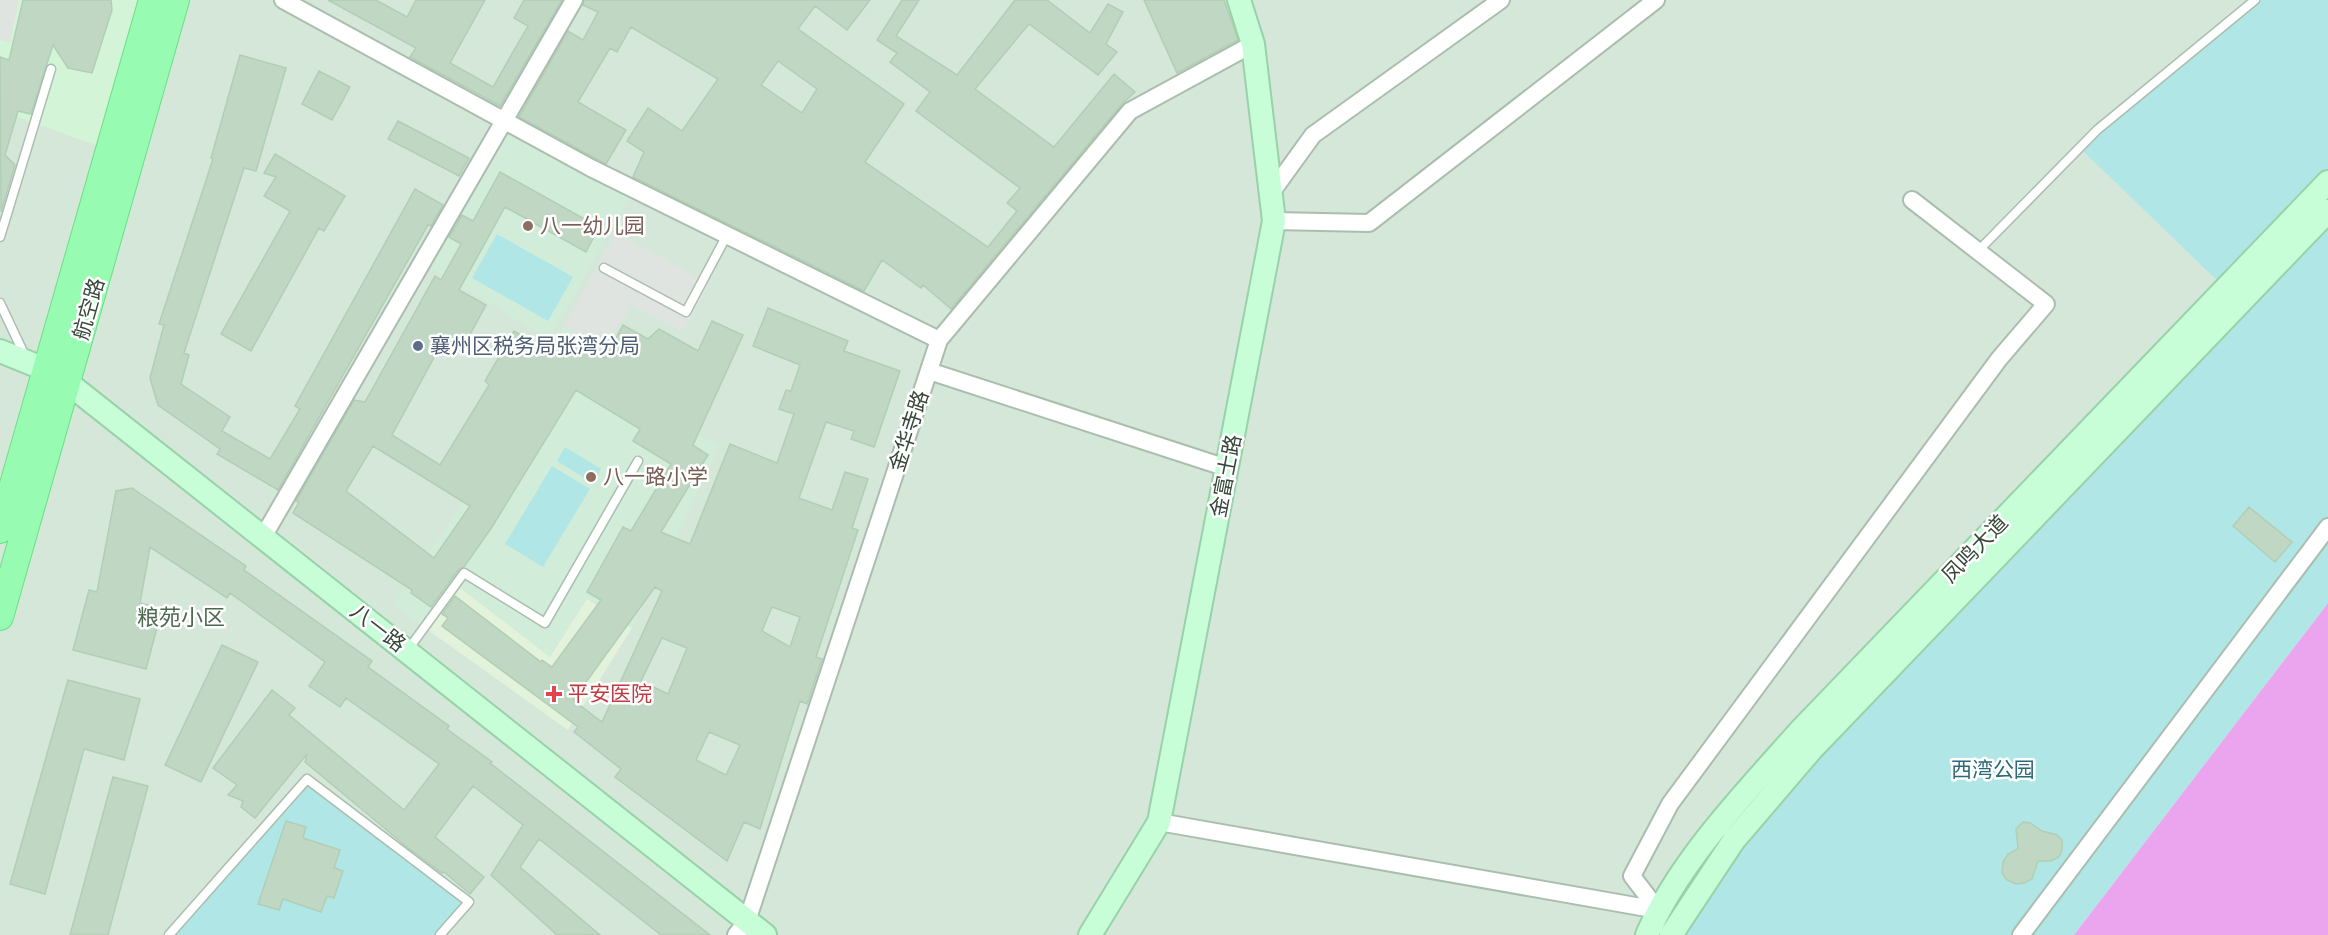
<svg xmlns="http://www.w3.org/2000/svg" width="2328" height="935" font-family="'Alegreya Sans','Noto Sans SC',sans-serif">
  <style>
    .residential { fill: #d5e7d9 }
    .commercial { fill: #d3f4d7 }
    .education { fill: #d1ecd8 }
    .medical { fill: #e3f3db }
    .green { fill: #b1e6e6 }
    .parking { fill: #dfe4e0 }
    .water { fill: #eba5ee }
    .building { fill: #c0d7c3; stroke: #b0cfb5; stroke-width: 1.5; fill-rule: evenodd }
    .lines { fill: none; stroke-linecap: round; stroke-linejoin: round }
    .lane-casing { stroke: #aabeae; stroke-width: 11 }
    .street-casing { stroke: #aabeae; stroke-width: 20 }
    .secondary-casing { stroke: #98d2a8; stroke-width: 26 }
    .primary-casing { stroke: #68e085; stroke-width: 28 }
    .lane { stroke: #fff; stroke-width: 8 }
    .street { stroke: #fff; stroke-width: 16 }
    .secondary { stroke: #c7fdd7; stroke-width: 22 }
    .primary { stroke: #98fbb2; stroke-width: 26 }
    .education-dot { fill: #8d6e63; stroke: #fff; stroke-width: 2 }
    .service-dot { fill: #5c6f8a; stroke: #fff; stroke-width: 2 }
    .health-dot { fill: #e0444e; stroke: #fff; stroke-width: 2 }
    .labels { text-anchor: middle; stroke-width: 5; stroke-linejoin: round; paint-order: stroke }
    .education-label { font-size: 21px; fill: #785e54; stroke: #fff; text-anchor: start }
    .street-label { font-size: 21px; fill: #364639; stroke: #fff }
    .service-label { font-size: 21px; fill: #4e5e75; stroke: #fff; text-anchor: start }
    .health-label { font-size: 21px; fill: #be3a42; stroke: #fff; text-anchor: start }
    .park-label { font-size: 21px; fill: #2b6a76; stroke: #fff }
    .neighbourhood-label { font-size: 22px; fill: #4e6852; stroke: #fff }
  </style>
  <rect width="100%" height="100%" fill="#e7f3ea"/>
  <path class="residential" d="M0,0H2328V182L1647,935H0Z"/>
  <path class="commercial" d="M0,0H144L104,148L0,111Z"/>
  <path class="education" d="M504,122L634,189L549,339L422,263Z
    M564,326L603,349L593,371L720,447L632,628L587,600L550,657L460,588L428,630L393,606L459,508Z"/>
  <path class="medical" d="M460,588L550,657L587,599L632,628L568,730L428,630Z"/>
  <path class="green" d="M2255,0H2328V603L2074,935H1647L1716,826L2224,287L2084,152L2097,130Z
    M497,234L573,277L548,321L472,278Z
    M565,447L601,469L593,483L557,461Z
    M552,466L590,489L543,567L505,544Z
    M307,779L469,902L440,935H170Z"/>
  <path class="parking" d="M0,0H19L10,43L0,40Z
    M616,232L709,284L683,331L632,305L603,349L564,326Z"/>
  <path class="water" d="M2328,603V935H2074Z"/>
  <path class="building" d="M23,0H111L112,10L92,73L68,68L53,45L31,114L18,111L5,155L15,165L1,212L0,57L9,60Z
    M328,0H376L407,17L416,0H485L450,63L493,87L528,26L514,18L524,0H562L500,106L410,57L416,48Z
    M584,0H870L847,30L815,6L798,29L904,104L865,162L988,247L1017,211L1007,203L1020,188L916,111L930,92L890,62L897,53L877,40L902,0H919L896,36L957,75L1015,0H1047L1090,33L1108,4L1123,12L1106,44L1117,52L1098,75L1029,24L975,89L1054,147L1114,74L1135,92L1122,104L951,309L923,285L921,288L882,260L864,291L633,177L644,152L627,141L648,108L682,131L718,79L631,27L617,52L610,48L578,102L626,130L606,164L519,117L568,31L583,40L598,12L583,5ZM778,61L817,89L802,113L761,85Z
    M1144,0H1224L1238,40L1177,73Z
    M240,55L286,68L256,171L244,168L184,353L189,355L181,384L230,417L222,431L270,459L300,409L295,406L415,189L443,205L431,226L428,225L278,490L217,454L220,449L158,405L150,378L164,325L159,324L213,159L211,158Z
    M319,71L350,87L332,120L302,104Z
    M398,121L469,158L459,176L388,139Z
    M275,154L345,196L324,231L319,228L251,351L221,334L290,211L264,196L276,177L264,173Z
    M500,172L599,227L586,252L505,207L459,290L486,305L461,351L443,341L392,435L440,465L489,385L485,381L514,331L558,356L570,337L605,358L623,325L648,339L659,329L698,351L712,321L743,335L693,445L708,455L661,532L690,544L730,444L777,463L794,414L779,409L786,390L791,391L800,365L753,346L768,308L848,341L844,351L900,371L874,447L851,439L854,431L826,422L799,498L832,510L845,472L868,479L852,528L858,530L816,657L822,659L807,704L800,701L760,829L744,822L727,861L615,777L621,769L574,732L578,727L442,626L448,618L442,614L455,596L541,662L542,660L552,667L601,600L587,592L623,527L631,531L671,464L633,441L640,429L576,390L492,527L464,567L459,569L431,607L411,593L412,590L293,513L299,502L296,501L354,400L365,402L435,276L441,280L461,244L449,237L462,215L473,221ZM373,446L470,506L434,558L346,491ZM655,587L662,591L602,722L573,700ZM772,607L800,617L790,647L762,631ZM662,638L687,648L668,694L641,681ZM709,732L740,745L726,775L696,760Z
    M132,488L246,566L244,570L372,661L368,667L449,726L447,729L492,762L490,763L710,935H661L539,839L520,867L600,935H557L491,875L523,825L473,786L435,837L484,877L470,894L444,872L442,873L407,847L305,762L307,754L255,818L241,807L243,801L228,795L237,785L213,768L272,690L295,708L289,715L404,810L439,764L346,698L340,707L309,686L325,662L230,593L227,598L150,547L140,603L162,609L146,669L73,650L89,590L97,592L116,491Z
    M2249,507L2292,542L2275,562L2233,526Z
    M222,645L258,662L201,782L165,765Z
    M68,680L140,699L124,760L84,749L45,894L10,884Z
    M113,777L148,786L108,935H70Z
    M286,821L306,827L303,838L340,850L334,868L343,871L334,898L327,896L321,912L283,899L279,910L258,904Z
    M2023,822L2030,823L2042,831L2057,835L2062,840V850L2059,857L2051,861H2038L2032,879L2024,883L2016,884L2007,880L2002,873L2003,862L2008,854L2018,849L2016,829Z"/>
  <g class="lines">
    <g class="lane-casing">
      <path id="lane" d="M0,237L51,69
        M1978,251L2097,130L2255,0
        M604,268L686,312L727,235
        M0,303L25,356
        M407,651L464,573L545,623L638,461
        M169,935L307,779L469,902L440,935"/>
    </g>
    <g class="street-casing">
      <path id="street" d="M283,0L591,168L939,340
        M1271,193L1313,135L1501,0
        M1274,221L1369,223L1656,0
        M929,371L1227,468
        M263,537L574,0
        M1159,822L1658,910L1632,876L1670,804L1999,359L2046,304L1912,200
        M736,935L747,921L939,340L1130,111L1253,44
        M2021,935L2328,527"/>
    </g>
    <g class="secondary-casing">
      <path id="secondary" d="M0,351L47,370L68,383L765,935
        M1090,935L1159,822L1274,221L1253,44L1239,0
        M1647,935C1680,860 1745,793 1799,732L2328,182
        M1671,935L1734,840L1811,750L2328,211"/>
    </g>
    <g class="primary-casing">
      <path id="primary" d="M0,530L152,0
        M0,617L176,0"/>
    </g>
    <use href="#lane" class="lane"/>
    <use href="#street" class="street"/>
    <use href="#secondary" class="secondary"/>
    <use href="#primary" class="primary"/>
  </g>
  <g class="education-dot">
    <circle cx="528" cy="226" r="6"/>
    <circle cx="591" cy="477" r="6"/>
  </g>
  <circle class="service-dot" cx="418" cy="346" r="6"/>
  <path class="health-dot" d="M551 685h6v6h6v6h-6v6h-6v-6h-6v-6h6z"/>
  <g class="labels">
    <g class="education-label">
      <text x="540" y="233">八一幼儿园</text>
      <text x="603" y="484">八一路小学</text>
    </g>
    <g class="street-label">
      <text transform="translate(89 309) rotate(-74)" y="7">航空路</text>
      <text transform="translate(909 431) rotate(-72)" y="7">金华寺路</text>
      <text transform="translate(1226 476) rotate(-79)" y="7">金富士路</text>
      <text transform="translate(1975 549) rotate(-46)" y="7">凤鸣大道</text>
      <text transform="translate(378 628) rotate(38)" y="7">八一路</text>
    </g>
    <g class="service-label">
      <text x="430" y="353">襄州区税务局张湾分局</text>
    </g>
    <g class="health-label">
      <text x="568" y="701">平安医院</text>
    </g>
    <g class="park-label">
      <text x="1993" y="777">西湾公园</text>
    </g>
    <g class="neighbourhood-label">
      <text x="181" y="625">粮苑小区</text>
    </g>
  </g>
</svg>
